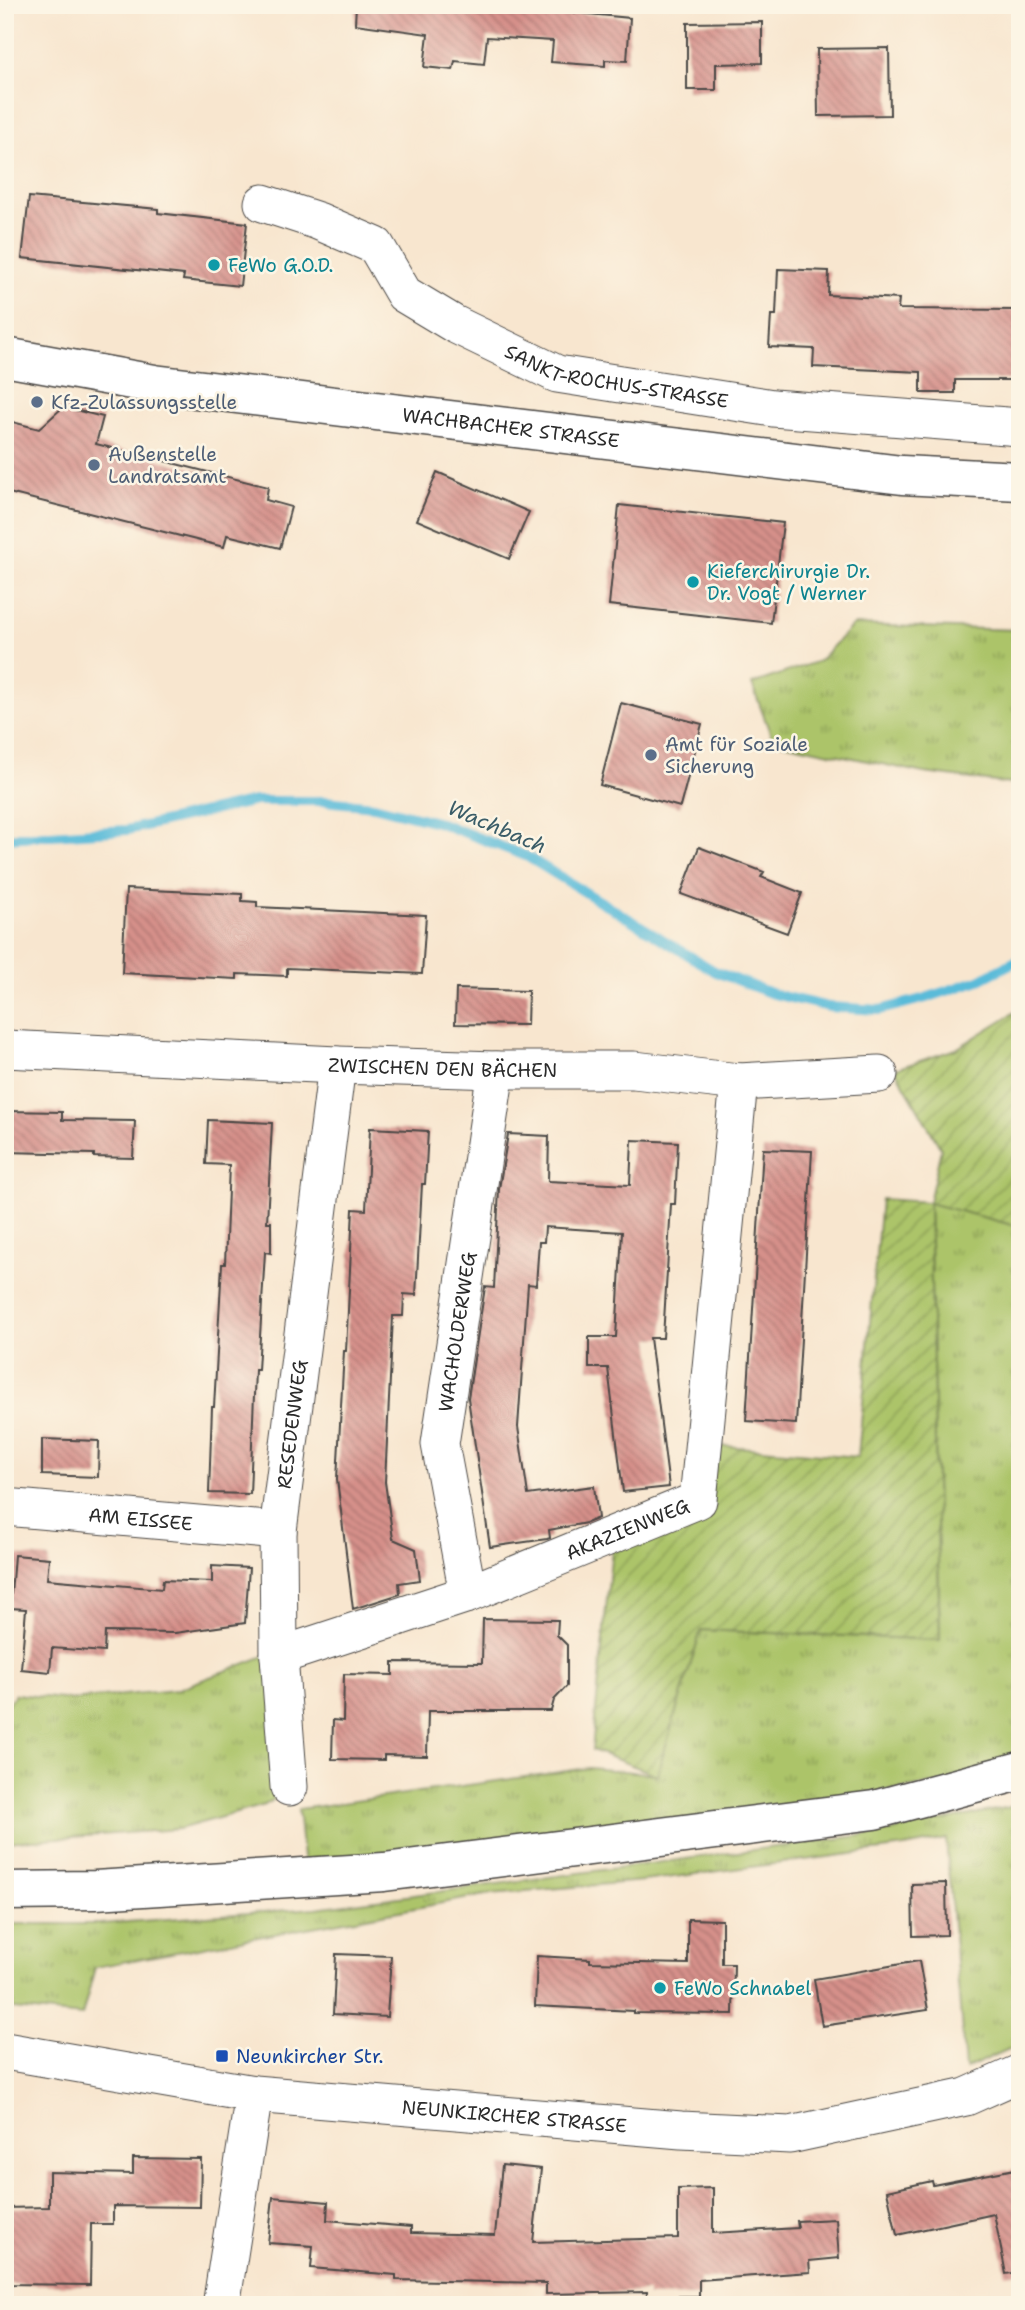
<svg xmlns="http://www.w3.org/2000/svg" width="1025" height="2310" font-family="'Shantell Sans',sans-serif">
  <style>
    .grass { fill: url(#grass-tufts); stroke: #6c784a; stroke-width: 2 }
    .garden { fill: url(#garden-furrows); stroke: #6c784a; stroke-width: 2 }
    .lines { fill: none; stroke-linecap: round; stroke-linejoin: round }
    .stream { stroke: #5abbd9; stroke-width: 10 }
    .building { fill: url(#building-back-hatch) }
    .street-casing { stroke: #4a4744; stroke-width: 39 }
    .secondary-casing { stroke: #4a4744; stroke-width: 41 }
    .primary-casing { stroke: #4a4744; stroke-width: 41 }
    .street { stroke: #fff; stroke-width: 37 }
    .secondary { stroke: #fff; stroke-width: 38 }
    .primary { stroke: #fff; stroke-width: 38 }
    .culture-dot { fill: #0f9aa8; stroke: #fcf5e5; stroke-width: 2.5 }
    .service-dot { fill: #5c6f8a; stroke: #fcf5e5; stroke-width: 2.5 }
    .transit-dot { fill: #1a4fb4; stroke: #fcf5e5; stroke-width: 2.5 }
    .labels { text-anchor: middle; stroke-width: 5; stroke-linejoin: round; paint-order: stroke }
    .culture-label { font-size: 19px; fill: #0d838f; stroke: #fcf5e5; text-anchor: start }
    .street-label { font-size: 19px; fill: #2b2b2b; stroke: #fcf5e5 }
    .service-label { font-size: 19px; fill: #4e5e75; stroke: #fcf5e5; text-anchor: start }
    .transit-label { font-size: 19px; fill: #164399; stroke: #fcf5e5; text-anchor: start }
    .water-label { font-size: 21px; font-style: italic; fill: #3b5d68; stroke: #fcf5e5 }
  </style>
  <defs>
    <pattern id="grass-tufts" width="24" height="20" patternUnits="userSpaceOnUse" patternTransform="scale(1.75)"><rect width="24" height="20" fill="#acc469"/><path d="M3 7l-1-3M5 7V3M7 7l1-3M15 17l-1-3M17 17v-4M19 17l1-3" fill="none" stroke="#8c9f57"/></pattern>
    <pattern id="garden-furrows" width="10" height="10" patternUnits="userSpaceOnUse" patternTransform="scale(1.75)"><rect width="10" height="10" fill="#acc469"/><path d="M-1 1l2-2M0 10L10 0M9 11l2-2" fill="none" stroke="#8c9f57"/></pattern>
    <pattern id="building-back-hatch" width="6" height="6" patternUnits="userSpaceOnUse" patternTransform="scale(1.75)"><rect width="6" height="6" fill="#d6908a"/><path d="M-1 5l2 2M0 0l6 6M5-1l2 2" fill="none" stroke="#ae7671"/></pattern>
  </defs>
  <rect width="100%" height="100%" fill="#fcf5e5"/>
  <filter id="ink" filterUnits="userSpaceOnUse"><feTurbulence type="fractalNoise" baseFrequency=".0143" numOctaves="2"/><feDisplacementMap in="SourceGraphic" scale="14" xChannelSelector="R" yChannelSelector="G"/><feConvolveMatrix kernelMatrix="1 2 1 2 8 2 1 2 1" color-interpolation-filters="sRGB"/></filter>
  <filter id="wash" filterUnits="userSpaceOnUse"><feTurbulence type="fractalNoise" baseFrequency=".00686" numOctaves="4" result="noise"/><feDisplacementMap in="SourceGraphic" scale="28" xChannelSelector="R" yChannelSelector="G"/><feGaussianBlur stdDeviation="1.57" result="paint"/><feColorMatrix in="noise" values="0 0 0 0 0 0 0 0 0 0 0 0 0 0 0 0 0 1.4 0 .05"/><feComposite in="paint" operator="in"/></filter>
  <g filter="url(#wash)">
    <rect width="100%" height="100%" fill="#f8e6cf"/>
    <path class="grass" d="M853,625L1020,630V785L924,773L773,741L752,684L819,661Z
      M929,1202L1020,1227V1771L305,1877L298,1809L589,1768L656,1774L700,1630L940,1640Z
      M267,1655L289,1787L265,1805L179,1829L6,1842L5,1709L15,1694L72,1700L176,1690Z
      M1020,1805V2044L965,2069L946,1839L905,1847L643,1881L491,1894L95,1967L82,2016L5,2008V1924H100L316,1908L880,1833Z"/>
    <path class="garden" d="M1020,1009V1227L929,1203L940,1640L701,1630L657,1775L592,1750L612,1548L697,1500L702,1444L858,1457L881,1199L929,1202L941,1149L895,1069L956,1049Z"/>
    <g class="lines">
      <path class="stream" d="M5,838L127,830L255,801H325L374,806L440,823L526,856L716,972L773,994L829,1007L880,1010L926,998L979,980L1020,959"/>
    </g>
    <g id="blocks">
      <path class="building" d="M356,5H496L630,18L627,61L605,60V66L551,62L553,41L487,37L484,64L455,61L453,70L424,67L428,34L355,24Z
        M762,22V63L716,64V90H687V23Z
        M889,48L890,115L818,116L817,49Z
        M29,197L158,209V213L247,223L240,286L183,280L184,275L22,258Z
        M778,269L829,271L828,295L899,299L898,309L1019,310V380H955V393H921V372L813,367L814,349L769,347L771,315H776Z
        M63,407L103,417L96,444L268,487L266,500L291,507L280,548L227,535L224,547L5,492V420L39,429Z
        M437,472L529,512L509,559L417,520Z
        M619,505L783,523L771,623L609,605Z
        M621,703L702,724L680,807L600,785Z
        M699,847L764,872L761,877L802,893L787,933L681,894Z
        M126,889L242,894V901L257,902V907L426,915L422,974L287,968V976L237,974V979L122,973Z
        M456,989L528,991L527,1025L455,1024Z
        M5,1111L62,1112V1120L135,1121L133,1158L94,1157V1154L5,1152Z
        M208,1120L272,1123L267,1222H271V1253L265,1252L258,1370H255L250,1494L209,1493L212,1407H214L222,1264H225L229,1165L206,1164Z
        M370,1128L428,1131L425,1184H422L416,1295L404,1294L403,1316H393L385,1482L393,1539L416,1549L420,1580L399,1583L400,1594L353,1609L337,1479L344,1351H346L353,1209L366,1210Z
        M508,1134L549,1136L548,1181L630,1185L632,1140L678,1142L675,1204H671L663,1338H650L669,1487L623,1492L608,1368H589V1337H616L622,1232L545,1227L544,1242H539L536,1285L528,1284L518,1427L528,1495L594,1486L598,1518L586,1523L549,1530L550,1538L547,1539L490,1547L468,1398L485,1287L494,1288L499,1189Z
        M763,1149L812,1151L796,1424L746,1421Z
        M42,1439L99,1441L98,1477L42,1475Z
        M14,1555L49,1558L47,1579L162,1589L163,1580L212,1582V1566L249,1568L245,1623L175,1633L105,1632L104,1652L52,1648L50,1672L21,1669L26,1609L10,1608Z
        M483,1619L558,1620L557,1635L567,1645V1686L554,1700L551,1711H428L427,1756L384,1755V1760L332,1759L333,1720L343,1721L344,1674L393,1675V1662L482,1663Z
        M946,1883L947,1935L913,1936L912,1884Z
        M688,1919L722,1920V1964H734L733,2014L633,2013V2011L535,2006L537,1956L590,1959V1962L688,1964Z
        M336,1954L391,1956L387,2017L333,2014Z
        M919,1961L928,2010L822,2026L814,1979Z
        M133,2158L201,2159L200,2207L113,2206V2224H91L90,2285L5,2284V2208L49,2207V2172L133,2174Z
        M502,2165L541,2169L533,2242L678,2238V2189L713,2188V2233L798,2228L797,2221L836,2219L839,2258L809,2261L810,2272L699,2280V2296L647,2297V2292L546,2294V2283L396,2280V2275L311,2268L313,2246L268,2243L273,2197L328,2202L327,2220L411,2227V2233L495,2235Z
        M1020,2168V2272L1006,2274L994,2214L897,2235L887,2191L932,2181L933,2185Z"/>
    </g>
  </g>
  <g filter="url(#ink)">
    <use href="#blocks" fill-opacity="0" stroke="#4a4744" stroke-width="2"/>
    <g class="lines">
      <g class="street-casing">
        <g id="street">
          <path id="s1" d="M263,203L318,221L376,246L404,294L454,324L557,374L773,408L1020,427"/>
          <path id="s2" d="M5,1049L337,1065L496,1070H634L739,1082L879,1074"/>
          <path id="s3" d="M5,1507L278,1531"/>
          <path id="s4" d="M468,1594L440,1444L496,1070"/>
          <path id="s5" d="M279,1656L468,1594L698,1500L739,1082"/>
          <path id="s6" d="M289,1787L279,1656L278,1531L337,1065"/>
          <path id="s7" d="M5,2051L254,2094L681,2130L790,2135L966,2097L1020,2073"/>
          <path d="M224,2305L222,2300L254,2094"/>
        </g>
      </g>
      <g class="secondary-casing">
        <g id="secondary">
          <path id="s8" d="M5,357L154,384L902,475L1020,481"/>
        </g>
      </g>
      <g class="primary-casing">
        <path id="primary" d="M5,1891L95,1890L384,1872L874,1810L1020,1771"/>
      </g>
      <use href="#street" class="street"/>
      <use href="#secondary" class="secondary"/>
      <use href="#primary" class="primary"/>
    </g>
  </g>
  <g class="culture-dot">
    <circle cx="214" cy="265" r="7"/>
    <circle cx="693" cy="582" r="7"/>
    <circle cx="660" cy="1988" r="7"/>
  </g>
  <g class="service-dot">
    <circle cx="37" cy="402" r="7"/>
    <circle cx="94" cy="465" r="7"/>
    <circle cx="651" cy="755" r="7"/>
  </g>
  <rect class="transit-dot" x="215" y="2049" width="14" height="14" rx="3.5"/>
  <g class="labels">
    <g class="culture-label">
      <text x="228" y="272">FeWo G.O.D.</text>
      <text x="707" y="578">Kieferchirurgie Dr.<tspan x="707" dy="22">Dr. Vogt / Werner</tspan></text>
      <text x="674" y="1995">FeWo Schnabel</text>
    </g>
    <g class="street-label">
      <text dy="7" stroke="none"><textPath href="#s1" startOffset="408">SANKT-ROCHUS-STRASSE</textPath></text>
      <text dy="7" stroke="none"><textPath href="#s8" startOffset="511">WACHBACHER STRASSE</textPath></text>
      <text dy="7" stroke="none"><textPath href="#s2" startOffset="438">ZWISCHEN DEN BÄCHEN</textPath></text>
      <text dy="7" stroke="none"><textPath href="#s4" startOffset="266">WACHOLDERWEG</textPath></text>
      <text dy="7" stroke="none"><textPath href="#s6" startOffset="364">RESEDENWEG</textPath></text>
      <text dy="7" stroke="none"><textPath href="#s3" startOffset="136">AM EISSEE</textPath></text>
      <text dy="7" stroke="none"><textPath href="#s5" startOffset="371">AKAZIENWEG</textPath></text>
      <text dy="7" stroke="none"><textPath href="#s7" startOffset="514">NEUNKIRCHER STRASSE</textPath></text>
    </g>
    <g class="service-label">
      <text x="51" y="409">Kfz-Zulassungsstelle</text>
      <text x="108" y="461">Außenstelle<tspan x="108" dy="22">Landratsamt</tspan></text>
      <text x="665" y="751">Amt für Soziale<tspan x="665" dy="22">Sicherung</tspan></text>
    </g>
    <g class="transit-label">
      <text x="236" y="2063">Neunkircher Str.</text>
    </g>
    <g class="water-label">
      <text transform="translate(497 827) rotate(23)" y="7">Wachbach</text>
    </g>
  </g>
  <rect width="1025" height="2310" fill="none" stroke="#fcf5e5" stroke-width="28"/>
</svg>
